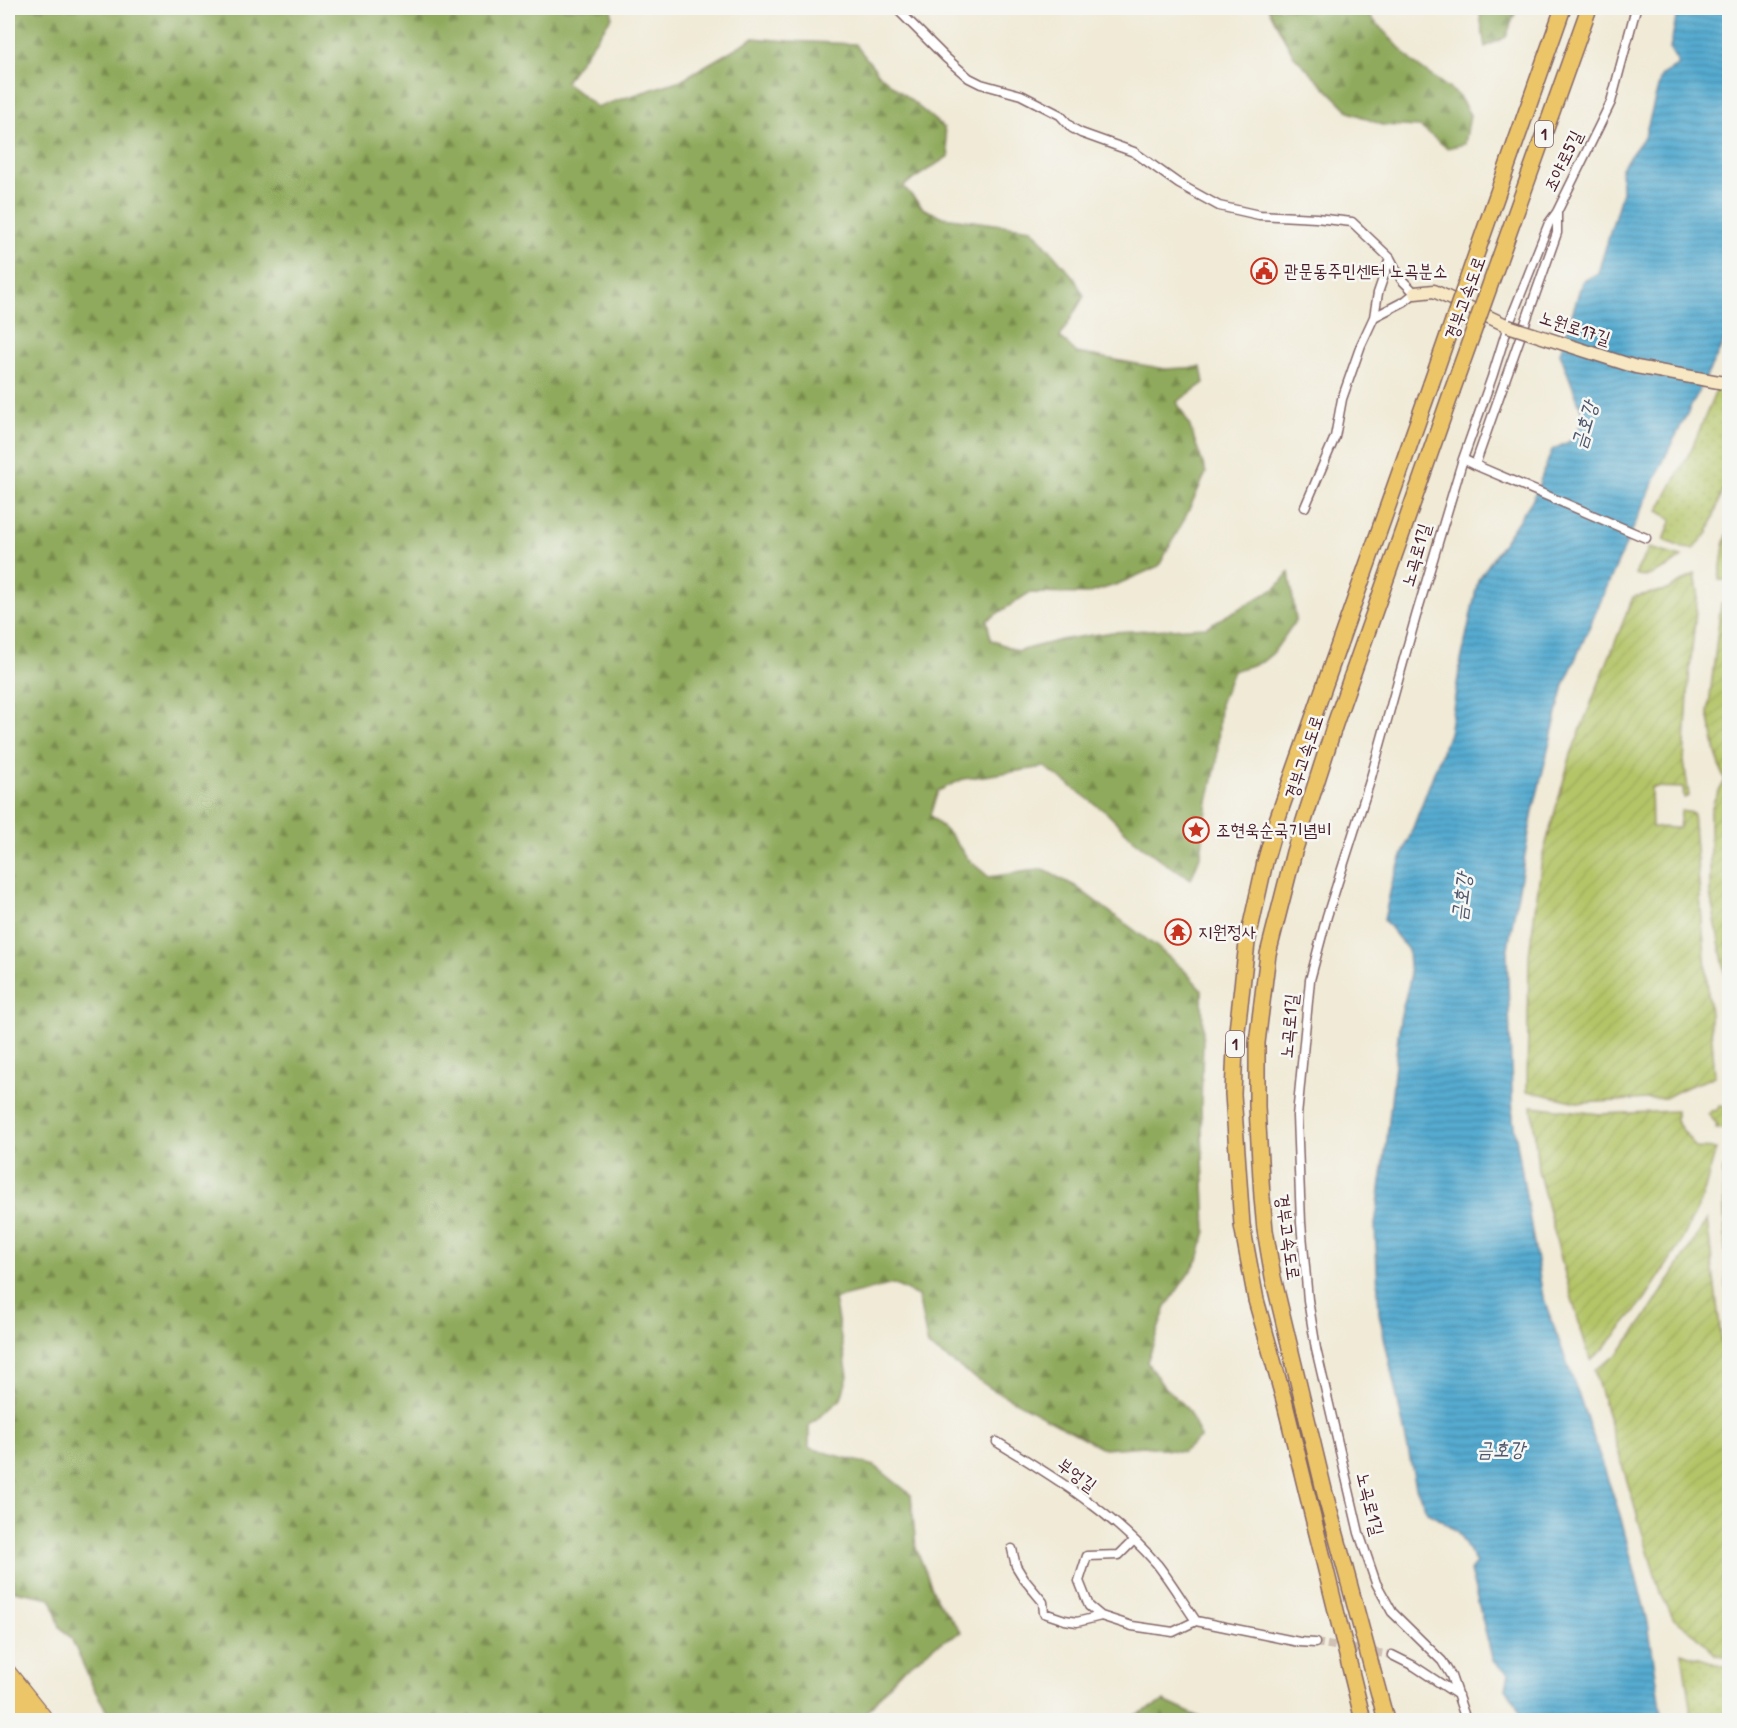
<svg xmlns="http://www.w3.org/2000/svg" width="1737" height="1728" font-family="'Patrick Hand','Poor Story',sans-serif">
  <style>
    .grass { fill: url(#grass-dots); stroke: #7f724a; stroke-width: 1.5 }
    .forest { fill: url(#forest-firs); stroke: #6c6444; stroke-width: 1.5 }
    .park { fill: #b4c568; stroke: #7f724a; stroke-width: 1.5 }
    .garden { fill: url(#garden-furrows); stroke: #7f724a; stroke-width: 1.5 }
    .water { fill: url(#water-rules); stroke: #4f657e; stroke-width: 1.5 }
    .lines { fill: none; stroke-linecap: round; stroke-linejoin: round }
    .minor-tunnel { stroke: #cfc1b4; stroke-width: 8; stroke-dasharray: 8 4; stroke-linecap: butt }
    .minor-casing { stroke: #846667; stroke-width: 11 }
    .secondary-casing { stroke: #846667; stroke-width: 15 }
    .primary-casing { stroke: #846667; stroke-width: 16 }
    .motorway-casing { stroke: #846667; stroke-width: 18 }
    .minor { stroke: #fff; stroke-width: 8 }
    .secondary { stroke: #f7e8c3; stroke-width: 12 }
    .primary { stroke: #ecc569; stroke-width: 14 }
    .motorway { stroke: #ecc569; stroke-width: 15 }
    .secondary-bridge-casing { stroke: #846667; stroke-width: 15; stroke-linecap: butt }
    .motorway-bridge-casing { stroke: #846667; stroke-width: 18; stroke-linecap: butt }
    .secondary-bridge { stroke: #f7e8c3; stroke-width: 12 }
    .motorway-bridge { stroke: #ecc569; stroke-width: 15 }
    .labels { text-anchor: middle; stroke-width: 5; stroke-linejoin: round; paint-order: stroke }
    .shield { fill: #f6f6f2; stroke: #7e6067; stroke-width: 1.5 }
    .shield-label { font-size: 16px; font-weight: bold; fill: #4a1f2b }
    .street-label { font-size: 18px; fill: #4a1f2b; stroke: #f6f6f2 }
    .poi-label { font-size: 18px; fill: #4a1f2b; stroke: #f6f6f2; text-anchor: start }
    .water-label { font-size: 20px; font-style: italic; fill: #4e576d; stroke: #f6f6f2 }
  </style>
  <defs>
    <pattern id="grass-dots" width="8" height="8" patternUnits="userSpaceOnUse" patternTransform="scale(1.5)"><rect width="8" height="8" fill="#b4c568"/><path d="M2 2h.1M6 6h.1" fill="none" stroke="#9ca95a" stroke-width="1.8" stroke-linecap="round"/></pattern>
    <pattern id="forest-firs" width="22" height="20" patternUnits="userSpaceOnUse" patternTransform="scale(1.5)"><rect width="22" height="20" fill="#8faa5c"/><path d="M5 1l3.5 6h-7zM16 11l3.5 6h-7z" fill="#778a4c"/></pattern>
    <pattern id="garden-furrows" width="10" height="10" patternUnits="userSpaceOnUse" patternTransform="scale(1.5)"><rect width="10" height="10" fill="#b4c568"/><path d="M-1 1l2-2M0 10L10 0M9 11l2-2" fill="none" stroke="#9ca95a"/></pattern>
    <pattern id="water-rules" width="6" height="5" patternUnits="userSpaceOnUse" patternTransform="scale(1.5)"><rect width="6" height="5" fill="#54abd0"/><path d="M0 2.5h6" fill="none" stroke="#488ba9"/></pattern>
  </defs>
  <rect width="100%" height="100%" fill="#f6f6f2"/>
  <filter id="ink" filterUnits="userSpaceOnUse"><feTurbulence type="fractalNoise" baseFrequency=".0167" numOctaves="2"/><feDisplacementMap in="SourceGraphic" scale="12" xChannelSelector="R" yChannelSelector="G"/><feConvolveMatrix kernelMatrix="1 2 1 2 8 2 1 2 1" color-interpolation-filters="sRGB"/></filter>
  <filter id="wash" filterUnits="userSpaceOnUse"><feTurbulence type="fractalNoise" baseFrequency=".008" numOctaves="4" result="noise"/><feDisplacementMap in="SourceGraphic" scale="24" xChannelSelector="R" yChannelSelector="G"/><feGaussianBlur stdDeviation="1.35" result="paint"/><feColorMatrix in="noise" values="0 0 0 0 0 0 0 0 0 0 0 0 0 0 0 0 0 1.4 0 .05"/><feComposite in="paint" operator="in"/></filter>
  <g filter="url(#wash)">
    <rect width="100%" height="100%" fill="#f0ead6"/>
    <path class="grass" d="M1729,360V482L1725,485L1708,533L1693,549L1683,548L1664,540L1672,519L1658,511L1691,450Z
      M1682,1652L1729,1668V1720H1692Z"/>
    <path class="forest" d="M8,8H612V17L565,82L597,107L681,80L753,38L788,41L855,44L879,74L944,128L949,156L903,186L924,209L943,217L1032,229L1074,278L1084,296L1060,337L1077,353L1165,369L1201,367L1204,383L1177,402L1189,424L1206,473L1185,518L1159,566L1118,584L1087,594L1029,593L987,620L991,640L1018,651L1065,639L1113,632L1206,627L1276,588L1289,572L1296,620L1273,653L1262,662L1233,671L1220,704L1217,761L1208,802L1201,854L1191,879L1166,864L1134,840L1107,813L1045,767L963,779L938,791L930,815L952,837L969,860L989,877L1042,869L1075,886L1157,947L1184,970L1202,990L1203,1038L1201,1108L1206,1231L1198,1260L1166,1307L1147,1362L1161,1383L1188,1410L1201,1437L1183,1452L1144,1446L1104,1449L992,1389L928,1346L918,1296L893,1284L834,1299L848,1376L841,1399L809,1426V1448L875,1466L911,1495L916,1548L937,1600L961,1632L934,1646L898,1674L860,1720H112L94,1689L71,1638L60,1627L51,1598L15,1591L8,1563Z
      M1268,8H1362L1415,64L1458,95L1470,115L1465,144L1447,148L1420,127L1382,125L1350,112L1294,56Z
      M1482,8H1517L1506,37L1485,47L1480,15Z
      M1164,1701L1201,1718L1206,1720H1132L1136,1715Z"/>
    <path class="park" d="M1729,529V580H1719L1724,546Z"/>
    <path class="garden" d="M1649,548L1682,557L1670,566L1646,577L1635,574Z
      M1695,574L1698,591L1689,678L1684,761L1689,796L1684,798L1683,788L1651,787L1652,827L1679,828L1681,811L1693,813L1715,1075L1709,1079L1684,1088L1665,1098L1582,1103L1527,1091L1529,955L1542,858L1571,754L1633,597L1667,590Z
      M1721,604H1730L1729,980L1725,973L1710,894V815L1714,800L1725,781L1716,753L1708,713Z
      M1532,1106L1600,1114L1676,1111V1121L1696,1148L1716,1149L1702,1199L1679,1246L1645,1299L1603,1350L1590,1360L1568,1285L1538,1170Z
      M1719,1106L1726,1107L1729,1114V1122L1721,1129L1716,1128L1717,1124L1708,1114L1711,1111L1717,1110Z
      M1729,1160L1730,1327L1728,1328L1723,1170Z
      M1707,1220L1729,1403V1657L1716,1655L1696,1635L1674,1619L1660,1592L1594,1370L1618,1354L1644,1320Z"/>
    <path class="water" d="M1678,8H1729V332L1668,451L1609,582L1564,685L1533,811L1507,953L1513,1119L1543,1297L1583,1407L1620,1515L1648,1623L1663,1720H1523L1518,1706L1506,1688L1509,1673L1493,1661L1470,1571L1476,1563L1457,1531L1427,1512L1416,1487L1379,1313L1375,1225L1386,1147L1400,1019L1410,979L1408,950L1384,920L1392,883L1449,733L1460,666L1478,580L1533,499L1552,450L1576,438L1583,414L1560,353L1582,282L1598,273L1622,192L1621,168L1645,136L1661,76L1679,65L1670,49Z"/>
  </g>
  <g filter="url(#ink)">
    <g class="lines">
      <path class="minor-tunnel" d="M1315,1643L1392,1655"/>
      <g class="minor-casing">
        <path id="minor" d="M896,8L946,58L969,78L981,84L1021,95L1060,115L1072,128L1081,133L1134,152L1179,184L1219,206L1259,215L1316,218L1352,222L1390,258L1401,279L1415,293L1405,301L1374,317L1361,345L1342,399L1335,437L1305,507
          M1374,317L1378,293L1390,258
          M1463,459L1475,465L1557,233V212
          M1475,465L1646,538
          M997,1442C1054,1477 1113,1513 1157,1564C1171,1582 1183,1602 1196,1621
          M1012,1549L1016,1566L1024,1579L1043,1602L1044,1613L1065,1620L1077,1622L1101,1616L1132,1626L1173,1632L1196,1621L1299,1642L1315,1643
          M1101,1616L1089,1606L1079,1581L1087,1556L1119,1555L1134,1540
          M1392,1655L1414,1666L1458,1695
          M1466,1720L1451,1676L1442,1661L1392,1612L1376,1583L1359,1533L1316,1349L1308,1300L1301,1223L1297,1116L1310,980L1327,916L1370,781L1416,616L1463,459L1492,377L1508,326L1549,223L1557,212L1611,102L1636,8"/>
      </g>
      <g class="secondary-casing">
        <path id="secondary" d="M1415,293L1434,291L1508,326"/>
      </g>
      <g class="primary-casing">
        <path id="primary" d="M8,1671L47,1720
          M8,1690L32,1720"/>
      </g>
      <g class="motorway-casing">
        <path id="motorway" d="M1478,249L1563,8
          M1499,260L1589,8
          M1363,1720L1284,1400L1256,1300L1242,1225L1233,1094L1235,1048L1247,943L1265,862L1277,820L1431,384
          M1386,1720L1325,1494L1273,1277L1265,1230L1262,1197L1257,1107V1043L1268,954L1294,852L1335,724L1452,391"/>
      </g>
      <use href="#minor" class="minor"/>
      <use href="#secondary" class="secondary"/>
      <use href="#primary" class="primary"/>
      <use href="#motorway" class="motorway"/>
      <g class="secondary-bridge-casing">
        <path id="secondary-bridge" d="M1508,326L1636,367L1730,384"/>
      </g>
      <g class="motorway-bridge-casing">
        <path id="motorway-bridge" d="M1431,384L1478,249
          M1452,391L1499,260"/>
      </g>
      <use href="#secondary-bridge" class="secondary-bridge"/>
      <use href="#motorway-bridge" class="motorway-bridge"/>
    </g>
  </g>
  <defs>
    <g id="civic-ring" transform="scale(1.35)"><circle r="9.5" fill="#f6f6f2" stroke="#c8321e" stroke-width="1.5"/><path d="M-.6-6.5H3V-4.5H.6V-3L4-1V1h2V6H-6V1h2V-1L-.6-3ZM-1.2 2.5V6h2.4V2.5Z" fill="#c8321e"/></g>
    <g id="sight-ring" transform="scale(1.35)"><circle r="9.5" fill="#f6f6f2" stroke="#c8321e" stroke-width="1.5"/><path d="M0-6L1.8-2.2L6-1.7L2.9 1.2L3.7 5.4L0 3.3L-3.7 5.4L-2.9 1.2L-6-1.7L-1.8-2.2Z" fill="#c8321e"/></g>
    <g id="temple-ring" transform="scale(1.35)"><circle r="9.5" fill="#f6f6f2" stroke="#c8321e" stroke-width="1.5"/><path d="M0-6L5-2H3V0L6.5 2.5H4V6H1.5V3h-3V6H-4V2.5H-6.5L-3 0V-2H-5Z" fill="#c8321e"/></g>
  </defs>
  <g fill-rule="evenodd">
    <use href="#civic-ring" x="1264" y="271"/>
    <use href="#sight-ring" x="1196" y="830"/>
    <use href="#temple-ring" x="1178" y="932"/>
  </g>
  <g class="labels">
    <g class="shield">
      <rect x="1535" y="121" width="18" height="26" rx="4.5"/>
      <rect x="1226" y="1031" width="18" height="26" rx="4.5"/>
    </g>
    <g class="shield-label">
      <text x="1544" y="140">1</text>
      <text x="1235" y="1050">1</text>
    </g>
    <g class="street-label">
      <text transform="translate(1563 161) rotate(-64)" y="6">조야로5길</text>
      <text transform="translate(1465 298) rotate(-70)" y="6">경부고속도로</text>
      <text transform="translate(1575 328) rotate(18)" y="6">노원로17길</text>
      <text transform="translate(1416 555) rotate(-74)" y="6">노곡로1길</text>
      <text transform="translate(1304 757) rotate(-72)" y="6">경부고속도로</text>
      <text transform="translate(1289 1026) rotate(-85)" y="6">노곡로1길</text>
      <text transform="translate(1288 1237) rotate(82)" y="6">경부고속도로</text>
      <text transform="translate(1077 1475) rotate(36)" y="6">부엉길</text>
      <text transform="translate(1370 1504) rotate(76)" y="6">노곡로1길</text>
    </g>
    <g class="poi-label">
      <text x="1284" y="277">관문동주민센터 노곡분소</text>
      <text x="1216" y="836">조현욱순국기념비</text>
      <text x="1198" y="938">지원정사</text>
    </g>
    <g class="water-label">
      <text transform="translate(1584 425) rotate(-73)" y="7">금호강</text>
      <text transform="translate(1461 897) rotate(-83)" y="7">금호강</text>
      <text x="1501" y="1456">금호강</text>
    </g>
  </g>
  <rect width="1737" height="1728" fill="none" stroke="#f6f6f2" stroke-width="30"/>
</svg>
